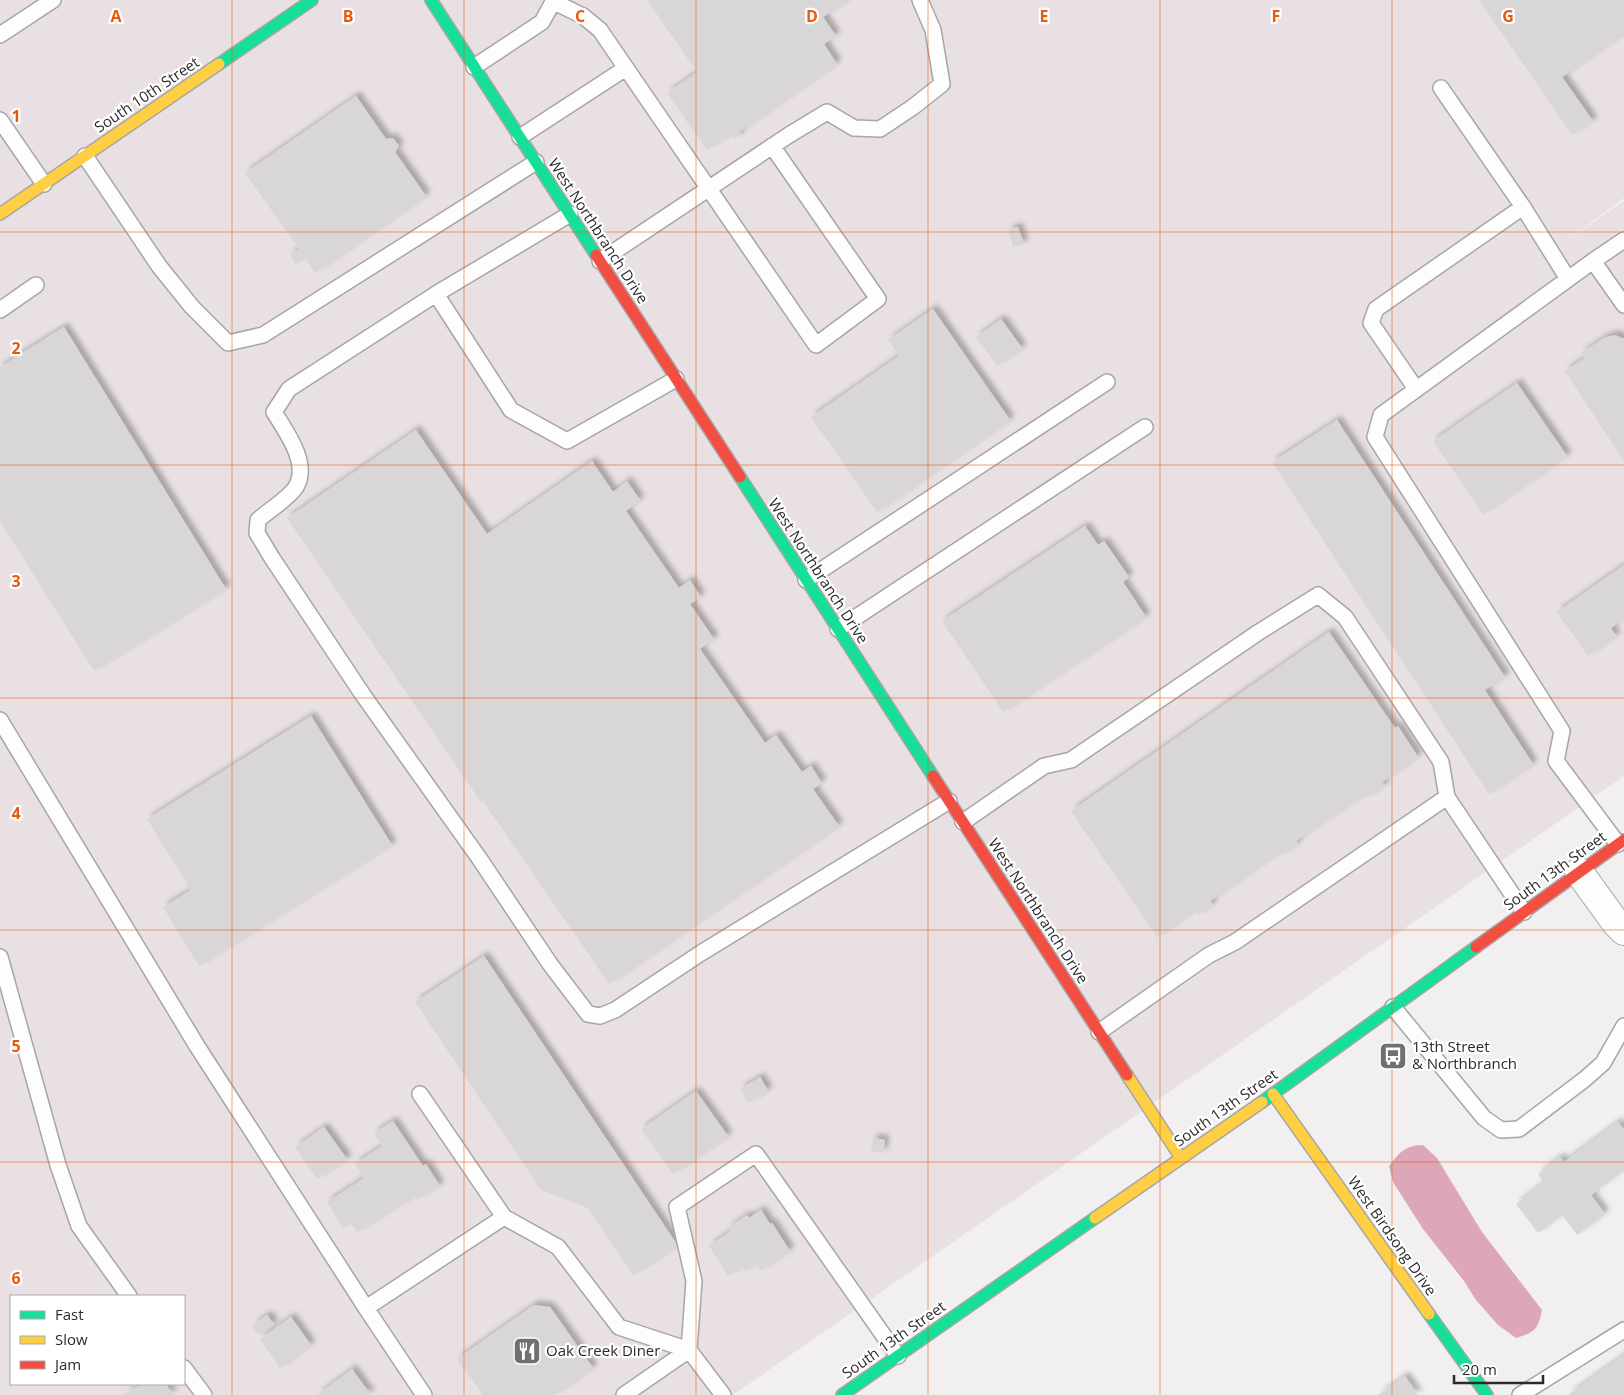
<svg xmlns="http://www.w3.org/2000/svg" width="1624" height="1395" font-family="'Open Sans',sans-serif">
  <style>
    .built { fill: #e8e0e2; fill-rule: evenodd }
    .water { fill: #dda7b9 }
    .building { fill: #d8d6d7; filter: url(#shadow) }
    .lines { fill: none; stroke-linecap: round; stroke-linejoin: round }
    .lane-casing { stroke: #a7a5a6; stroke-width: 18 }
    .street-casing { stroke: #a7a5a6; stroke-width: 30 }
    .fast-casing { stroke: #a7a5a6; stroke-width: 14 }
    .slow-casing { stroke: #a7a5a6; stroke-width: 14 }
    .jam-casing { stroke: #a7a5a6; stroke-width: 14 }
    .lane { stroke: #fdfdfd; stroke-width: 15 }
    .street { stroke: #fdfdfd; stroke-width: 28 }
    .fast { stroke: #16e098; stroke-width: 11 }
    .slow { stroke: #ffcf43; stroke-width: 11 }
    .jam { stroke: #f24e42; stroke-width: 11 }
    .grid { fill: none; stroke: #e8590c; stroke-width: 1; stroke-opacity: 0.55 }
    .labels { text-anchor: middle; stroke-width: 4.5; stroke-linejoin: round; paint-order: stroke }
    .street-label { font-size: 15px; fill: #2c2a2b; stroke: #fff }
    .poi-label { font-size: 15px; fill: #2c2a2b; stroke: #fff; text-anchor: start }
    .grid-label { font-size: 16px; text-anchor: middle; font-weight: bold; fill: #e8590c; stroke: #fff; stroke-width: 4.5; stroke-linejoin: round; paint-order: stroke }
  </style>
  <defs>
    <filter id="shadow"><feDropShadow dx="4.5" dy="-4.5" stdDeviation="2.5" flood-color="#0004"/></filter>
  </defs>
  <rect width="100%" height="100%" fill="#f1eff0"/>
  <path class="built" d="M0,0H1624V198L1559,246L1624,201V776L733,1395H0ZM11,1296H184V1384H11Z"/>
  <path class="water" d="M1423,1145L1437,1158L1482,1232L1542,1310C1538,1330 1535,1332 1516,1338L1498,1325L1476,1300L1464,1281L1423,1229L1393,1182L1389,1166C1400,1152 1404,1146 1423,1145Z"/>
  <path class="building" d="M647,0H848L823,17L836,36L824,44L837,64L739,132L741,135L734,139L731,134L707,150L667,93L697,72Z
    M1479,0H1624V34L1562,77L1593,121L1572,135Z
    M356,96L386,139L393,138L399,146L395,152L426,196L315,273L305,258L296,264L290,255L299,249L245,173Z
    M1018,227L1024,244L1013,247L1008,230Z
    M933,309L1010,420L877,512L811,417L899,356L888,340Z
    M1001,319L1022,348L997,366L976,337Z
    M64,327L226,589L94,671L0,521V367Z
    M1615,335L1624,339V461L1565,371L1585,358L1581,353L1604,338Z
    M1517,383L1567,456L1483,514L1433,441Z
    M1337,420L1505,677L1485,690L1533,764L1489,794L1272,462Z
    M416,430L487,534L592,461L613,492L627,481L640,500L626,511L679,588L690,580L701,597L690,604L714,639L700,649L765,743L776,735L802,772L811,766L822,783L813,789L839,826L609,984L483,801L481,802L287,518Z
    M1085,526L1098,545L1104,541L1129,577L1123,582L1146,617L1003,712L942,621Z
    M1624,565V619L1611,628L1616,636L1588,656L1557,612Z
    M1329,632L1395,728L1398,726L1418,757L1382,782L1385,785L1367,798L1365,794L1296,841L1298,844L1282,855L1280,852L1210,901L1213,905L1198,915L1195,911L1157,937L1071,811Z
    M311,716L392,845L199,966L163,907L191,890L147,819Z
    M484,956L678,1246L633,1275L588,1208L541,1190L415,1002Z
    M760,1077L768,1091L748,1103L740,1089Z
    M696,1091L728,1136L673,1174L641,1129Z
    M393,1121L423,1166L426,1164L440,1186L417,1200L415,1196L357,1232L351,1223L343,1228L327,1202L364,1178L355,1164L382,1146L374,1133Z
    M1618,1122L1624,1130V1170L1591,1195L1605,1214L1577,1235L1562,1215L1538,1233L1516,1204L1544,1183L1538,1174L1560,1157L1564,1162Z
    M324,1127L347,1159L317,1179L295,1147Z
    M873,1138L885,1140L883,1153L871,1151Z
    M761,1210L770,1224L772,1223L790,1251L760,1271L756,1264L745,1271L742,1267L728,1276L709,1246L731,1231L728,1228L747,1215L749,1218Z
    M534,1305L550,1307L593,1368L554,1395H483L457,1359Z
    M267,1315L274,1324L259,1335L252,1326Z
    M291,1317L311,1345L280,1368L260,1339Z
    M1624,1355V1395H1568Z
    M352,1369L371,1395H317Z
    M1405,1376L1418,1395H1378Z
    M142,1384H166L173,1395H124Z"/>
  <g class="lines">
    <g class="lane-casing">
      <path id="lane" d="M554,2L583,16L600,30L626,68
        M0,35L53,0
        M474,67L542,22L554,0
        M1441,88L1523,207L1568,279
        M0,120L44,184
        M520,137L626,68L816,345L878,299L772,146
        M85,156L159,266L192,307L228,343L263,335L536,162
        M570,214L436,294L511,410L567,441L676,379
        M1624,240L1593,261L1624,305
        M600,261L789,135L827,112L854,128L880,129L913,107L942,84L933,30L920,0
        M1593,261L1381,415L1375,437L1562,731L1556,761L1618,844
        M436,294L289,389L274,412C286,432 310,463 296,487C289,498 268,511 258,520L257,533L272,558L363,695L479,858L550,964L588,1014L600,1016L615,1010L701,953L949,801
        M0,310L36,285
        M1416,389L1371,323L1376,309L1523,207
        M806,580L1107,382
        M838,629L1145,427
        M0,720L197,1046L366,1308
        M963,822L1044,766L1071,760L1259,632L1318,595L1345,617L1441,762L1447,797
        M0,957L58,1165L79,1226L129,1296
        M1393,1007L1484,1118L1501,1130L1519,1129L1585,1079L1603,1063L1624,1026
        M1099,1032L1209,955L1235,942L1447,797L1524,912
        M420,1094L504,1217L558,1247L619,1327L689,1350L723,1395
        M184,1368L204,1395
        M424,1395L366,1308L504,1217
        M624,1395L689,1350L694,1281L677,1207L756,1154L898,1356
        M1520,1395L1624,1330"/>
    </g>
    <g class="street-casing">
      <path id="street" d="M1579,872L1616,923L1624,931"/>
    </g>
    <g class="fast-casing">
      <path id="fast" d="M431,0L596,255
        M219,64L312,0
        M740,477L933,776
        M1262,1102L1476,947
        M1429,1314L1487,1395
        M842,1395L1095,1218"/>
    </g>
    <g class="slow-casing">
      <path id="slow" d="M0,214L219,64
        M1127,1075L1181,1158
        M1273,1094L1429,1314
        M1095,1218L1262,1102"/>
    </g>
    <g class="jam-casing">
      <path id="jam" d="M596,255L740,477
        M933,776L1127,1075
        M1476,947L1624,840"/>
    </g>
    <use href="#lane" class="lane"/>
    <use href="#street" class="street"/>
    <use href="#fast" class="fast"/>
    <use href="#slow" class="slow"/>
    <use href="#jam" class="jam"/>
  </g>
  <path class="grid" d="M232,0V1395M464,0V1395M696,0V1395M928,0V1395M1160,0V1395M1392,0V1395M0,232H1624M0,465H1624M0,698H1624M0,930H1624M0,1162H1624"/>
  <defs>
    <g id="bus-square" transform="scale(1.4375)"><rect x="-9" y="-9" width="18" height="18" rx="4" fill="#716f70" stroke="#fff"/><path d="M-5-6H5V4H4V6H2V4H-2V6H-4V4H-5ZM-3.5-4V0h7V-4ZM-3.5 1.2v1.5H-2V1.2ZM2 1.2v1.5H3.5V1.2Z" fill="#fff"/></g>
    <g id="restaurant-square" transform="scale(1.4375)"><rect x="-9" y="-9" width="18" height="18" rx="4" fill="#716f70" stroke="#fff"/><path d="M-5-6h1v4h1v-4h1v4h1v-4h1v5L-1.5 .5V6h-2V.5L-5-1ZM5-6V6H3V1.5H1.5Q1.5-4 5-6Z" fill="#fff"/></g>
  </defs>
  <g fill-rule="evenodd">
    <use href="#bus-square" x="1393" y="1056"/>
    <use href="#restaurant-square" x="527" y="1351"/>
  </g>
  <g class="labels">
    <g class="street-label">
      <text transform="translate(147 95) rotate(-34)" y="5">South 10th Street</text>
      <text transform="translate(598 231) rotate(57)" y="5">West Northbranch Drive</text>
      <text transform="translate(818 571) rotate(57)" y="5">West Northbranch Drive</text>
      <text transform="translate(1555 871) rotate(-36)" y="5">South 13th Street</text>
      <text transform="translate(1038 911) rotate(57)" y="5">West Northbranch Drive</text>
      <text transform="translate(1226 1108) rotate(-35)" y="5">South 13th Street</text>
      <text transform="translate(1392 1236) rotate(55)" y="5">West Birdsong Drive</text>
      <text transform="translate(894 1340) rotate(-35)" y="5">South 13th Street</text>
    </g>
    <g class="poi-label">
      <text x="1412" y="1052">13th Street<tspan x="1412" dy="17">&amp; Northbranch</tspan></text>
      <text x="546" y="1356">Oak Creek Diner</text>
    </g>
  </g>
  <g class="grid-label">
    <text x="116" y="22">A</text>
    <text x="348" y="22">B</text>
    <text x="580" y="22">C</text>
    <text x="812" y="22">D</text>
    <text x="1044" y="22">E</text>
    <text x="1276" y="22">F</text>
    <text x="1508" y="22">G</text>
    <text x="16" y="122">1</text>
    <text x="16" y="354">2</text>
    <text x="16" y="587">3</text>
    <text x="16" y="819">4</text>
    <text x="16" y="1052">5</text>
    <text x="16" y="1284">6</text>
  </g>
  <rect x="10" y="1295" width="175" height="90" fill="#ffffff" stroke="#abaaaa"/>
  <rect x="20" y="1311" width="25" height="8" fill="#16e098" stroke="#abaaaa"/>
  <text x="55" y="1320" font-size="15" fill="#2c2a2b">Fast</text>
  <rect x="20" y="1336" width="25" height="8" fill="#ffcf43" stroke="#abaaaa"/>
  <text x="55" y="1345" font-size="15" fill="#2c2a2b">Slow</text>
  <rect x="20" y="1361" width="25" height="8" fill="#f24e42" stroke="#abaaaa"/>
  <text x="55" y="1370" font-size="15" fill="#2c2a2b">Jam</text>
  <path d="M1454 1375v8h89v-8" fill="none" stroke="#2c2a2b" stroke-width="2.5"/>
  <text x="1462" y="1375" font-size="15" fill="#2c2a2b" stroke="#ffffff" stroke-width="4" paint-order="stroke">20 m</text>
</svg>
